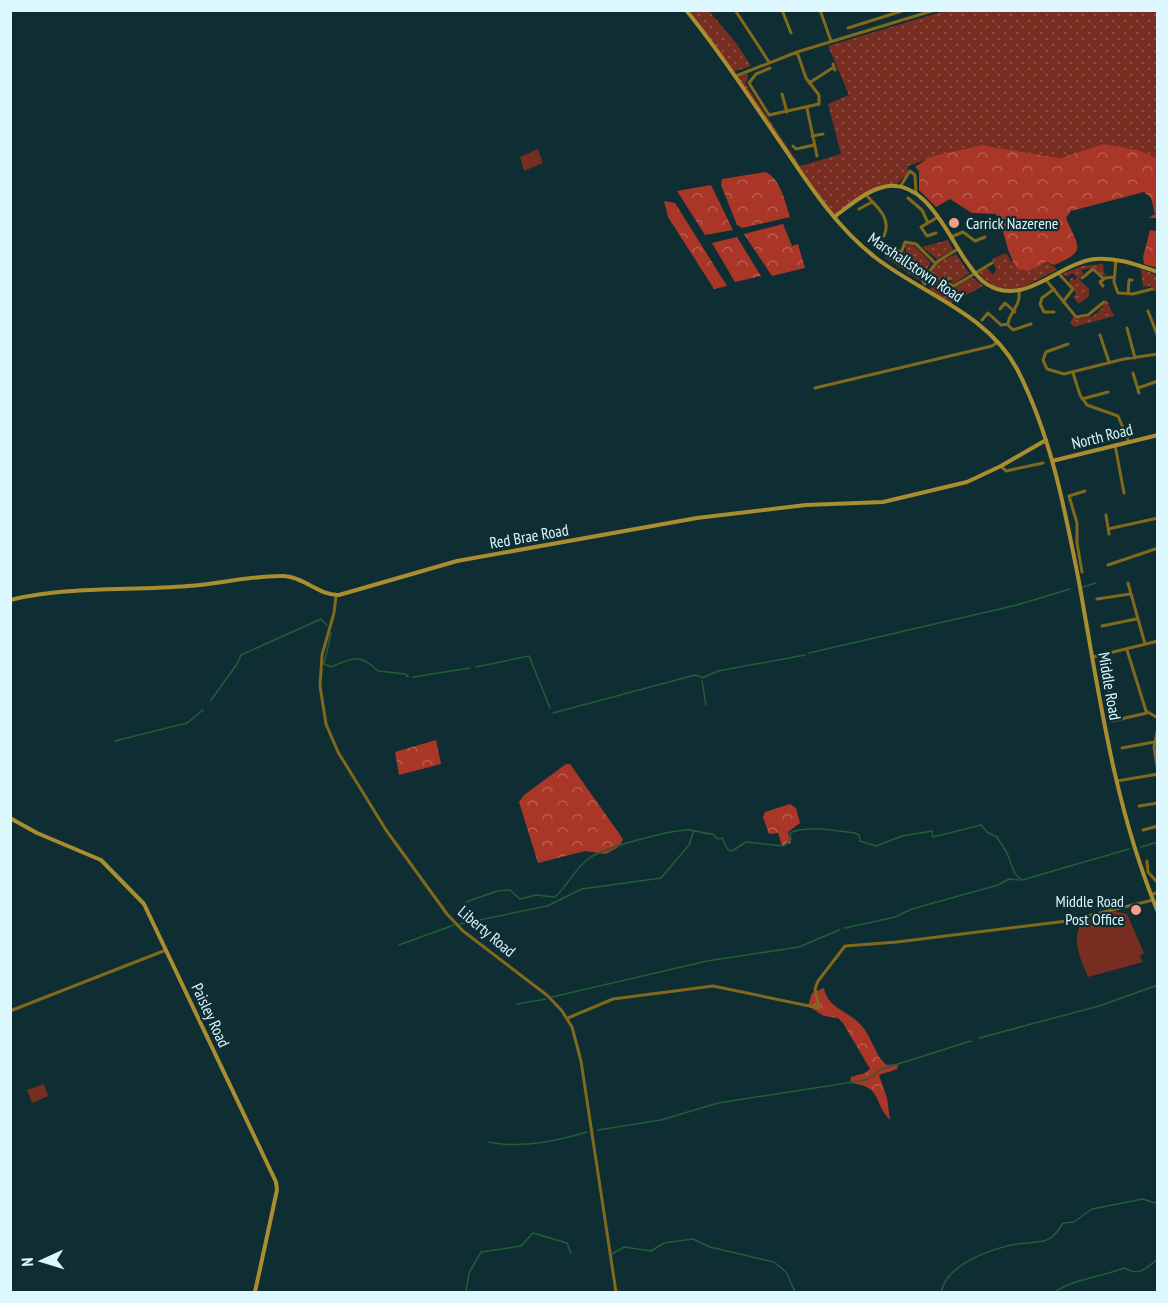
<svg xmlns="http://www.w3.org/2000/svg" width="1168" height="1303" font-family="'PT Sans Narrow',sans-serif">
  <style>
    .grass { fill: url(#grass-dots) }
    .forest { fill: url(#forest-crowns) }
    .garden { fill: #782d21 }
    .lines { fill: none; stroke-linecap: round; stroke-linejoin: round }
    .stream { stroke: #225f36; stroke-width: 1.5 }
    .street { stroke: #80691d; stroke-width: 3 }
    .secondary { stroke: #aa8d2e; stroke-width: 4 }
    .poi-dot { fill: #f49d8d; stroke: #0e2e34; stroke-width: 2 }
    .labels { text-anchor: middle; stroke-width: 4.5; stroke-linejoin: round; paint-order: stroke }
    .poi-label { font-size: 16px; fill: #dcf7fd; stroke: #0e2e34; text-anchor: start }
    .street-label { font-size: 16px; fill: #dcf7fd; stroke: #0e2e34 }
  </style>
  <defs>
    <pattern id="grass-dots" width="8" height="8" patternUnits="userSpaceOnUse" patternTransform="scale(1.5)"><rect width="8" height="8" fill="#782d21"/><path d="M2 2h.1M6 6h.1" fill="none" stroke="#8b4c42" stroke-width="1.8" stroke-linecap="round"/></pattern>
    <pattern id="forest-crowns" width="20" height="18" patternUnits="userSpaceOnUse" patternTransform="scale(1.5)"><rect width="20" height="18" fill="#a93626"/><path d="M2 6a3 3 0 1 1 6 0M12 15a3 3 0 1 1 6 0" fill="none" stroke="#b85e51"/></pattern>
  </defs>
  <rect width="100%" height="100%" fill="#0e2e34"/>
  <path class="grass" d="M690,11H709L737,44L751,66L733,72Z
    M944,11H1157V158L1103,144L1060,158L982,145L934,157L908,166V173L895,186L880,188L834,217L739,79L740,76L747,74L748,79L745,83L800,166L841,154L828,104L849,95L828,46Z
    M948,240L953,250L937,259L922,247Z
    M909,244L916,247L931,263L919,280L885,257L895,252L901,257L906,251L905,245Z
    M1006,253L1012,262C1026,262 1049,258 1057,270C1036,279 1017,297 993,285C987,281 981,278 979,272L987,268L993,275L996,270L992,259Z
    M956,254L969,273L954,284L947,276L942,282L953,289L972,277L983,286L951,303L929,290L932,286L924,280L939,262Z
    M1103,264L1104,273L1107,275L1103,276L1095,268L1081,270L1083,273L1079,279L1089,289V296L1079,304L1073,297L1076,294L1069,281L1072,277L1075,280L1077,277L1072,273L1067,277L1062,274L1082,266Z
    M1141,269L1157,275L1156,290L1153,291L1151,286L1143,287Z
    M1106,299L1114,316L1074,327L1070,323L1073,317C1091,322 1103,311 1106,299Z"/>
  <path class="forest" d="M1103,144L1137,150L1157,158V218H1149L1155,214L1151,198L1144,192L1071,211L1066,218C1078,247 1088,251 1054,265L1046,262L1028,271L1018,269C1005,252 1006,232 996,214L972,213L950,199L936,207L919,190V171L915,167L930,157L982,145L1060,158Z
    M766,172C781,180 785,202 790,217L742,228L737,225L721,185L722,179Z
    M711,185L733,230L705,235L677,191Z
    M664,201L675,203L727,286L714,289L668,217Z
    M783,224L792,246L798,244L805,268L772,276L744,234Z
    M1150,230L1157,231V268L1144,264L1143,257Z
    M737,237L761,276L735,282L712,243Z
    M436,740L441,764L399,775L395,752Z
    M566,764H570L623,839L620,846L606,854L585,851L538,863L519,802L524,795Z
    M790,804L796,808L800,823L788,832L791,843L782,846L778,833L769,834L763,817L765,812Z
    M824,988C827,1008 848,1011 860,1024C870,1034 874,1050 882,1061L887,1065L898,1064L897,1069L879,1075L887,1098L890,1120C873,1103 883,1086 850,1083L851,1077L865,1073L870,1069L843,1023L838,1018L824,1016L808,1006L812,993Z"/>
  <path class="garden" d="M538,149L543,163L524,171L520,157Z
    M1114,911L1127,914L1144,953L1140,956L1143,962L1088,977C1080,957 1070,940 1083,920Z
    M44,1084L48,1096L32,1103L27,1090Z"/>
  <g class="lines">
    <path class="stream" d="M1083,587L1096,583
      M331,633L324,664L331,667C352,658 361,653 378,671L406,674L408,677
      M809,653L1017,605L1070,589
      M476,667L529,656L550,708
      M413,677L470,668
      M702,678L718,671L805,655
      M702,681L706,705
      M211,700L237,664L241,655L321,619L327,625
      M553,713L695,675L702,677
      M115,741L187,723L203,710
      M1141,847L1158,842
      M466,902L497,891L510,890L520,899L536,895L555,897C568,885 574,870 588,859C602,848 672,829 690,830C698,831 704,834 713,834L717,839L722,838L728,850L732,851L746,842L784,846L791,839L790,833C804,825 839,831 855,833L859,835L860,841L876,846L902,836L932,831L933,837L981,825L987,832L997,837L1007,853L1015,874L1022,880L1129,849
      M460,924L547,906L582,889L661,878L689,845L694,831
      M845,928L895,917L912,909L998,885L1009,879L1019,880
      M399,945L454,925
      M552,997L707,961L799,947L839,930
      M517,1004L546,999
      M979,1038L1099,1006L1158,985
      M598,1130L661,1120L718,1103L866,1080L882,1069L971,1041
      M489,1142C521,1149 557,1141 587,1132
      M612,1254L624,1247L651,1251L664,1243L693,1239L710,1247L774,1262L786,1272L795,1292
      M466,1292L469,1273L481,1252L521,1246L533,1233L567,1243L571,1253
      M941,1292C947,1265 986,1251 1011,1245C1021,1243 1034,1243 1043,1241C1053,1239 1058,1231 1063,1223L1074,1222L1092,1209L1143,1199L1158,1204
      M1055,1292C1076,1278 1101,1277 1124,1268C1141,1277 1145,1268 1158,1259"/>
    <path class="street" d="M735,10L769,62
      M782,10L791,33
      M820,10L831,41
      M848,28L905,10
      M833,64L835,70
      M770,68L756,74L749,83L769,115L819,104V95L806,78L797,52
      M736,76L797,52L935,10
      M809,83L834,67
      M782,94L787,112
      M807,108L817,156
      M812,136L823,134
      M793,146L796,149L814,145
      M900,187L910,171L915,175L916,193
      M866,195C877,207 892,218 884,236
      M908,198L922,210L928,223
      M859,209L872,202
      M936,233L927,236L921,227L938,217
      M951,237L963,232L975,241L985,237
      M897,250L901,253L905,242L916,244L935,263
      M1116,260L1114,282L1118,293L1133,294L1152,289
      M1060,275L1073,289L1063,302
      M949,278L946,282L954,286L992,263
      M1082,278L1093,269L1104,279
      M1046,280L1076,317L1088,315L1104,302
      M925,284L922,280L938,261L958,249
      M1103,286L1100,282L1105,278L1114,277
      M1054,289L1042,298L1040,304L1044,312H1054
      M1019,290C1021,309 1008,312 1008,325L1013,330L1031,324
      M1128,294L1129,280H1132
      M1000,309L1005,303L1015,312
      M1148,311L1158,337
      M982,320L988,313L1001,325L1008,324
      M1127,328L1135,358
      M1100,335L1109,362
      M1068,344L1046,352L1043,360L1047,369L1064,374L1124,359L1158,354
      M1073,373L1080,395L1087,405L1118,416L1129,442
      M1133,373L1139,393
      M815,388L992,346L998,342
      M1138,388L1158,381
      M1082,399L1108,392
      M1115,445L1124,493
      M1001,466L1006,471L1043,463
      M1106,515L1109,534
      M1108,529L1158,518
      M1108,565L1158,548
      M1082,572L1077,543V523L1069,496L1085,491
      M1128,583L1145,644
      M336,596L334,613L322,655L320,686L326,724L338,752L386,830L447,914L463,931L548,996L562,1011L572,1027L581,1061L616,1292
      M1097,599L1130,594
      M1102,626L1136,619
      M1127,650L1146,711L1158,718
      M1108,654L1102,674L1111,696
      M1093,657L1158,641
      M1112,721L1147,713
      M1158,728L1154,747L1158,772
      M1122,748L1154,742
      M1117,781L1158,774
      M1139,806L1158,803
      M1143,830L1158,826
      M1147,861L1148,872L1158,883
      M1151,895L1158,892
      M10,1011L166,950
      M568,1018L613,999L713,986L819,1008L815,989L818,981L845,946L897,942L1067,921L1153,900"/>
    <path class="secondary" d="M686,10C722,54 753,103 785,149C812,189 838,229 876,258C923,294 988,314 1017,369C1051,435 1065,510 1079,582C1099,693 1114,807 1158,912
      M834,217C848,207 863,193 880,188C922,174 946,231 964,258C973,271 981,284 997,289C1030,300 1061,263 1095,259C1117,257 1137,265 1158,272
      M1052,461L1158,435
      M10,600C68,586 129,591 188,586C220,584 252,575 284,576C304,577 320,596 339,595L457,561L697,518L806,505L883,502L967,482L1001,466L1046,440
      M10,818L37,833L101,860L144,904L276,1182L277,1190L255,1292"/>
  </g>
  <g class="poi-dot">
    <circle cx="954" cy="223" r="6"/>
    <circle cx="1136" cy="910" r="6"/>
  </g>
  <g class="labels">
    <g class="poi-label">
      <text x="966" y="229">Carrick Nazerene</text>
      <text x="1124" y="907" text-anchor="end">Middle Road<tspan x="1124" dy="18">Post Office</tspan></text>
    </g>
    <g class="street-label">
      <text transform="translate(916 267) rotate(34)" y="6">Marshallstown Road</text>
      <text transform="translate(1102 436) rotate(-14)" y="6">North Road</text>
      <text transform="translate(529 536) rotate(-10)" y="6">Red Brae Road</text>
      <text transform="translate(1110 686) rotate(80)" y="6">Middle Road</text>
      <text transform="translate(487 931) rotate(40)" y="6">Liberty Road</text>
      <text transform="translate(211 1015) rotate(65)" y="6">Paisley Road</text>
    </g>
  </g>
  <rect width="1168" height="1303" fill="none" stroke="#dcf7fd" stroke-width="24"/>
  <g transform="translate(42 1261) rotate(266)" stroke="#0e2e34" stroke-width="4.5" paint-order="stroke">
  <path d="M0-4.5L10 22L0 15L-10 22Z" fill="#dcf7fd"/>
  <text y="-9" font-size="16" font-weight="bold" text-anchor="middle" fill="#dcf7fd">N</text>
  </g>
</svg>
